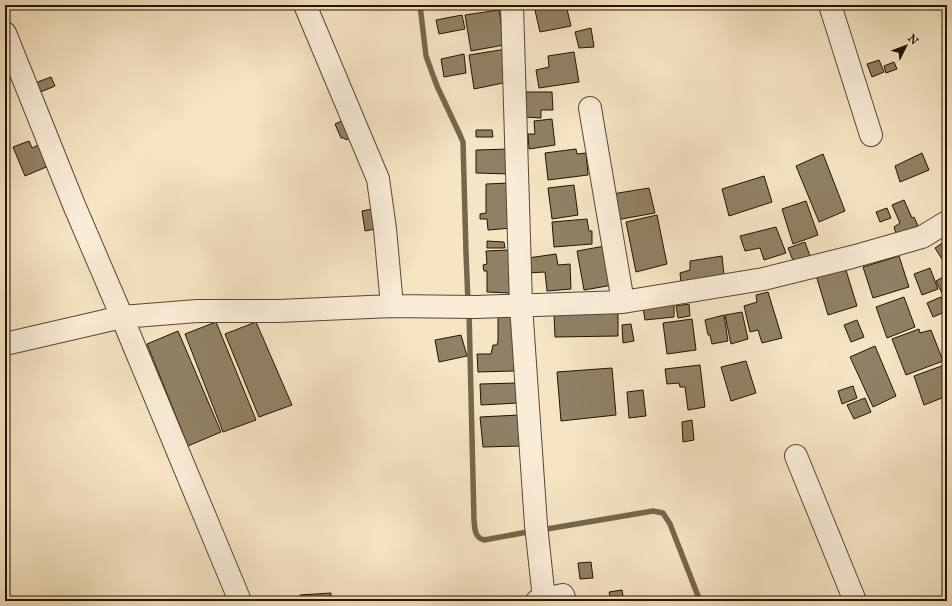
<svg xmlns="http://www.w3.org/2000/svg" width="952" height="606" font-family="'IM FELL Great Primer',serif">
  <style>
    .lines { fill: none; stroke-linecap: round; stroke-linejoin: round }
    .stream { stroke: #77664d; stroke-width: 5.5 }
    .building { fill: #918065; stroke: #241400 }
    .minor-casing { stroke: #584831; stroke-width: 24 }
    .minor { stroke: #f9edd8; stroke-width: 22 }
  </style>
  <rect width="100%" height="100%" fill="#f6e4c3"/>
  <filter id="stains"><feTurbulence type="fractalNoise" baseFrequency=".005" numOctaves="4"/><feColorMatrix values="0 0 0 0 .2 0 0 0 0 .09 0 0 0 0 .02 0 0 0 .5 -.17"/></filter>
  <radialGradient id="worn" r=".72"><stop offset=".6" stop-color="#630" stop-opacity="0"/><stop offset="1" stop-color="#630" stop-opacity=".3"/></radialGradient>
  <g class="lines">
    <path class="stream" d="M420,5L426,56L437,86L460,135L463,142L466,253L468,302
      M469,311L474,520C475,529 474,537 484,540L533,531
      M541,530L653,511L663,513L670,524L700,601"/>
  </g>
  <path class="building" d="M538,5H566L571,26L540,32L534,6Z
    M499,10L504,45L471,51L465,15Z
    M462,15L465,29L439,34L436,20Z
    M591,28L594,47L579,48L575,32Z
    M506,49L508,82L474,89L469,55Z
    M574,52L579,82L539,88L536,70L549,67L548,56Z
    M464,54L466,73L444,77L441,59Z
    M879,60L884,72L872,77L867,64Z
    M894,62L897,69L886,73L884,66Z
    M51,77L55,86L38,93L35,83Z
    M526,92H552L553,110H541V118L525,117Z
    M346,119L354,136L346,140L344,138H341L335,124Z
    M552,119L555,145L529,149L528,134H535L534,121Z
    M476,130H492L493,137H476Z
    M29,141L32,148L42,143L51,165L25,176L13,147Z
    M510,149V174L476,173V150Z
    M576,149L577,154L586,153L588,175L548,180L545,153Z
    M922,153L929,170L900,182L895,166Z
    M823,154L845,211L819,222L796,166Z
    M764,176L772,202L729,216L722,189Z
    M510,183L512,228L488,230L487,219H480V214L486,213V184Z
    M574,185L578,215L552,219L548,188Z
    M649,188L655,213L616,220L612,194Z
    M904,200L912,218L914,217L918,226L897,236L894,227L900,223L892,205Z
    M806,201L818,235L793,244L782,209Z
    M377,208L381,228L365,231L362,211Z
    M887,208L891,218L880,222L876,212Z
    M657,215L667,264L636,272L626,222Z
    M587,219L589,231H592V244L554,247L552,222Z
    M776,227L786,253L764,260L760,248L745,251L740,236Z
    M947,240V267L935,248Z
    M487,241L504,242L505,248H487Z
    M805,242L810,256L794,263L788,248Z
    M605,246L613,285L584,290L577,251Z
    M509,250L510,293L487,292V271H484L483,265L487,264L486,251Z
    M556,254L558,265L570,264L571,289L547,291L545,272L528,273V258Z
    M722,256L724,275L681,283L680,273L690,270V261Z
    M899,256L909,287L873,298L863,267Z
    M845,267L857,306L828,315L816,275Z
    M930,268L938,289L922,295L914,274Z
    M947,275V303L936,281Z
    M768,292L782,338L762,343L758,330L750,332L744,306L757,302L756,295Z
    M904,297L915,327L887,338L876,307Z
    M941,297L947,311L933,317L927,303Z
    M674,304V317L645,320L643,308Z
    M689,304L690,316L678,318L676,306Z
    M618,311V336L555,337L554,313Z
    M742,312L748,339L731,344L725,315Z
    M724,315L728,341L712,344L710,335H708L705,320Z
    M515,316L514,371L478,372L477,354H491L493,345H497L498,341V317Z
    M692,319L696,350L667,354L663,323Z
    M857,320L864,337L851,342L844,325Z
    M216,322L256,420L223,432L185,334Z
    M256,322L292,405L259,417L225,334Z
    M631,324L634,341L623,343L622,325Z
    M919,329L920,333L931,330L943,361L906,375L892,339Z
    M178,331L221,432L188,446L147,344Z
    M461,335L467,356L439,362L435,340Z
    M875,346L896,396L873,407L850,357Z
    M746,361L756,393L731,401L721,367Z
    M947,364V396L924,405L914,376Z
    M700,365L705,407L688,410L685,387H680L679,383L667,384L665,369Z
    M612,368L616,415L561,421L557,372Z
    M517,383L518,403L481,405L480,384Z
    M853,386L857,398L842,404L838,391Z
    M643,390L646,416L629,418L627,392Z
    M865,398L871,412L854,419L847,405Z
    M519,415L521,446L483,447L480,417Z
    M692,420L694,440L683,442L682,422Z
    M591,562L593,578L580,579L578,563Z
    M622,590L624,601H594L610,596L609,592Z
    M331,593V601H300V595Z"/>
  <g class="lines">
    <g class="minor-casing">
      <path id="minor" d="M305,5L378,179L385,229L392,306
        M512,5L521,305L536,525L544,599
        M830,5L871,135
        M5,33L74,205L122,317L240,601
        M590,108L623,302
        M5,344L122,317L197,311H278L392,306L476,307L623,302L763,279L852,257L922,237L947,222
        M796,456L855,601
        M537,601L544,599L563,595L565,601"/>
    </g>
    <use href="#minor" class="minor"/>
  </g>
  <rect width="952" height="606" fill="none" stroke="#f6e4c3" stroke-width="20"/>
  <rect x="6" y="6" width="940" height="594" fill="none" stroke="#241400" stroke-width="2"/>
  <rect x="10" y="10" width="932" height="586" fill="none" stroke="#241400"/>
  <g transform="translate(906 46) rotate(48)" stroke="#f9edd8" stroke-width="3" paint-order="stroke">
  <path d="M0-3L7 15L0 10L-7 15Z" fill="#241400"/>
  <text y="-6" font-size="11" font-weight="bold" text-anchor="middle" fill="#241400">N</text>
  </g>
  <rect width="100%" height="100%" filter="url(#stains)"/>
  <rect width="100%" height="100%" fill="url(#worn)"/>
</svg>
